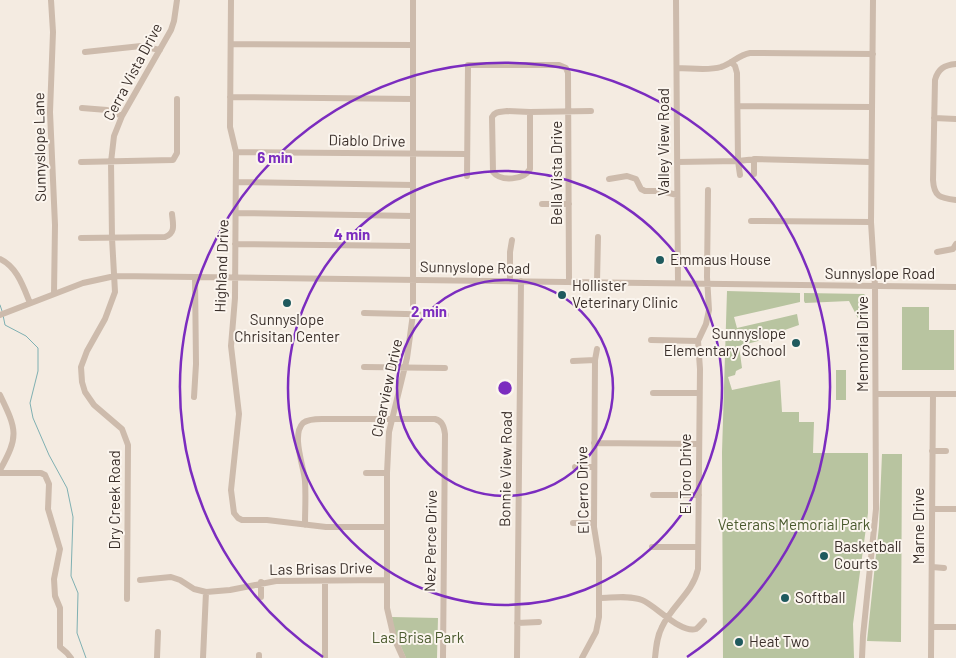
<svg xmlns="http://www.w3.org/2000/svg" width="956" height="658" font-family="Barlow,sans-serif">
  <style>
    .green { fill: #b8c4a0 }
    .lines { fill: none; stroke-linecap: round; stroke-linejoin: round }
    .stream { stroke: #7fb0b2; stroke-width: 1 }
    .minor { stroke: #cdbbac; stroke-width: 6 }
    .ring { fill: none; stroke: #7b2cbf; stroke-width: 2.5 }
    .poi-dot { fill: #1f5a5e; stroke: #fbf5ee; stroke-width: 2 }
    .labels { text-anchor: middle; stroke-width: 4; stroke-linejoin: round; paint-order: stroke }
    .street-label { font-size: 15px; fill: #3b302b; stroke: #fbf5ee }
    .poi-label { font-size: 15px; fill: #3b302b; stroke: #fbf5ee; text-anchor: start }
    .park-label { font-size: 15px; fill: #4a5a2e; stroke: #fbf5ee }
    .centre { fill: #7b2cbf; stroke: #fbf5ee; stroke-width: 2.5 }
    .ring-label { font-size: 15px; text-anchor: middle; font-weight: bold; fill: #7b2cbf; stroke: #fbf5ee; stroke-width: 4; stroke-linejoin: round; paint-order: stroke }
  </style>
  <rect width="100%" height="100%" fill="#f4ebe1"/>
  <path class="green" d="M727,291L800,293V302L734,317L737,328L797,314L799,325L776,333L770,338L739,346L742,368L736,371L735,375L728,377L732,390L780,380L782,412H799V422H814L813,453H868V513L853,624L854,658H723L722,452Z
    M804,293L864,294L867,297V328L861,324L849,301L805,303L804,301Z
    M902,307H929V330H954V370H902Z
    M836,370H846V400H836Z
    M882,454H902L901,642L867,641L879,526Z
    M392,617L438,618L437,658H406L393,629Z"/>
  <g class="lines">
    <path class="stream" d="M0,305L2,311
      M3,315L5,325L26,336L38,348V371L30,403L33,418L49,455L67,488L73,517L71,576L78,593L77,633L86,658"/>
    <path class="minor" d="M51,0L53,32L50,112L55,225L54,294
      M231,0L230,127L236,152L235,298L231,346L239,414L231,490L234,513L238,518L242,520H267L326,527H387
      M676,0L678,283
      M231,44L413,45
      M85,52L141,46L160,50
      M731,62L735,66L737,73L738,161L740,175
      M956,64C944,65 938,69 935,80L933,180C934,197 940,198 956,200
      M677,68C691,68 708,71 721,67C732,64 738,55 750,53L873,54
      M230,97L413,99
      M738,106L872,107
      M82,108L107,110L122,116
      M507,111L530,112V169C524,180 501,182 493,172L492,117C495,111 501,112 507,111Z
      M530,112L591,111
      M934,118L956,119
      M236,152L467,154
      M754,159V174
      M81,162L173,160L177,153V99
      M677,162L738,161L756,159L870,162
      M467,176L468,65H559L566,68L568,73L569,281
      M609,179L627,176L636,179L641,189L645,191H661L677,195
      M236,182L413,185
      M542,204H569
      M236,213L413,216
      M751,221L871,222
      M81,238L165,237C176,233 173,224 172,214
      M235,244L413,246
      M937,252L953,249L956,244
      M0,259C17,267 23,286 30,303
      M510,281V252L512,240
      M597,282L598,237
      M364,313L446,315
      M0,315L83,283L115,276L956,287
      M651,340L698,341
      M573,361L595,360
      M364,367L445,368
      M653,393H699
      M876,394H956
      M0,395C17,430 19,436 0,470
      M194,397L196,364L195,277
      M594,443L699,444
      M932,451H946
      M575,467H594
      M0,473H41L45,475L49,484L48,509L60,549L54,579L55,596L60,608V647L67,653L71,658
      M366,473H387
      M653,495H699
      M932,509H956
      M573,523H594
      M305,525C305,510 306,496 305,481C304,467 291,435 303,423C308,419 316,419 322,419H435C442,421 444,426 445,434L443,658
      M652,547H698
      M932,567L944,568
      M140,580L171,577L180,580L194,589L206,592L230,590L276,581L387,580
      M325,581V658
      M261,597V582
      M599,598C612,598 629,595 642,600C655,605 681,634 696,629C699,627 702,623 704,621
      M127,599L128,445L122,429L94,405L85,392L82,382L81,367L87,351L105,319L115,292L112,238L111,162L114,136L122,116L171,30L174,21L177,0
      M517,623L539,622
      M932,627H956
      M259,655V658
      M157,658L158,632
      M203,658L206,592
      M403,658L394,638L387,608V473L389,432L407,358L413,314V0
      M517,658L521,281
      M582,658L596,632L599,617V558L594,527L595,360L597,349
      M655,658C656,647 657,636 662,627C672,605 693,593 698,569L700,369L698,341L706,324L709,310L707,277L708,190
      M862,658L863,636L876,509L875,286L871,222L873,0
      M931,658L933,394"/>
  </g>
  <g class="ring">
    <circle cx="505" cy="388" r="108"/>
    <circle cx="505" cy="388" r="217"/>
    <path d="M323 657A325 325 0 1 1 687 657"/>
  </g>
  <g class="poi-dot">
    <circle cx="660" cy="260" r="5"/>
    <circle cx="562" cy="295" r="5"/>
    <circle cx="287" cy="303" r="5"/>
    <circle cx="796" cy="343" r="5"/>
    <circle cx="824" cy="556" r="5"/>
    <circle cx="785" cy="598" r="5"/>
    <circle cx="739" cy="642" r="5"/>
  </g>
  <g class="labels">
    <g class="street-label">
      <text transform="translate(133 72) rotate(-62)" y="5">Cerra Vista Drive</text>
      <text transform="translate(367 141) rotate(1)" y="5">Diablo Drive</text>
      <text transform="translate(664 142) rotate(-90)" y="5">Valley View Road</text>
      <text transform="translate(40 147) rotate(-91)" y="5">Sunnyslope Lane</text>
      <text transform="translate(557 173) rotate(-90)" y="5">Bella Vista Drive</text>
      <text transform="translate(222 266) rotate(-88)" y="5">Highland Drive</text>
      <text transform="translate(475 268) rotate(1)" y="5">Sunnyslope Road</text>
      <text x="880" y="279">Sunnyslope Road</text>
      <text transform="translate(863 344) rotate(-90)" y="5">Memorial Drive</text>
      <text transform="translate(387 388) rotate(-78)" y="5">Clearview Drive</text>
      <text transform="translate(506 469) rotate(-89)" y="5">Bonnie View Road</text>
      <text transform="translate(686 474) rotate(-90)" y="5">El Toro Drive</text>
      <text transform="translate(583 490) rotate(-91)" y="5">El Cerro Drive</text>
      <text transform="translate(115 500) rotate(-90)" y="5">Dry Creek Road</text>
      <text transform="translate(919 526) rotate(-90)" y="5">Marne Drive</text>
      <text transform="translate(431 541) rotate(-89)" y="5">Nez Perce Drive</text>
      <text transform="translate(321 569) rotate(-1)" y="5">Las Brisas Drive</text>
    </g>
    <g class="poi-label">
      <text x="670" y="265">Emmaus House</text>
      <text x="572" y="291">Hollister<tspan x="572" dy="17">Veterinary Clinic</tspan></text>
      <text x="287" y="325" text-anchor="middle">Sunnyslope<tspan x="287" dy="17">Chrisitan Center</tspan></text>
      <text x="786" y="339" text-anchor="end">Sunnyslope<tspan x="786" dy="17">Elementary School</tspan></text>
      <text x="834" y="552">Basketball<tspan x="834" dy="17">Courts</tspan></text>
      <text x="795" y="603">Softball</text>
      <text x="749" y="647">Heat Two</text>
    </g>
    <g class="park-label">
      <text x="794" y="530">Veterans Memorial Park</text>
      <text x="418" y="643">Las Brisa Park</text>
    </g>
  </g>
  <circle cx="505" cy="388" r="8" class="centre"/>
  <g class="ring-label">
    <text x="275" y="163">6 min</text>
    <text x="352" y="240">4 min</text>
    <text x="429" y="317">2 min</text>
  </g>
</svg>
